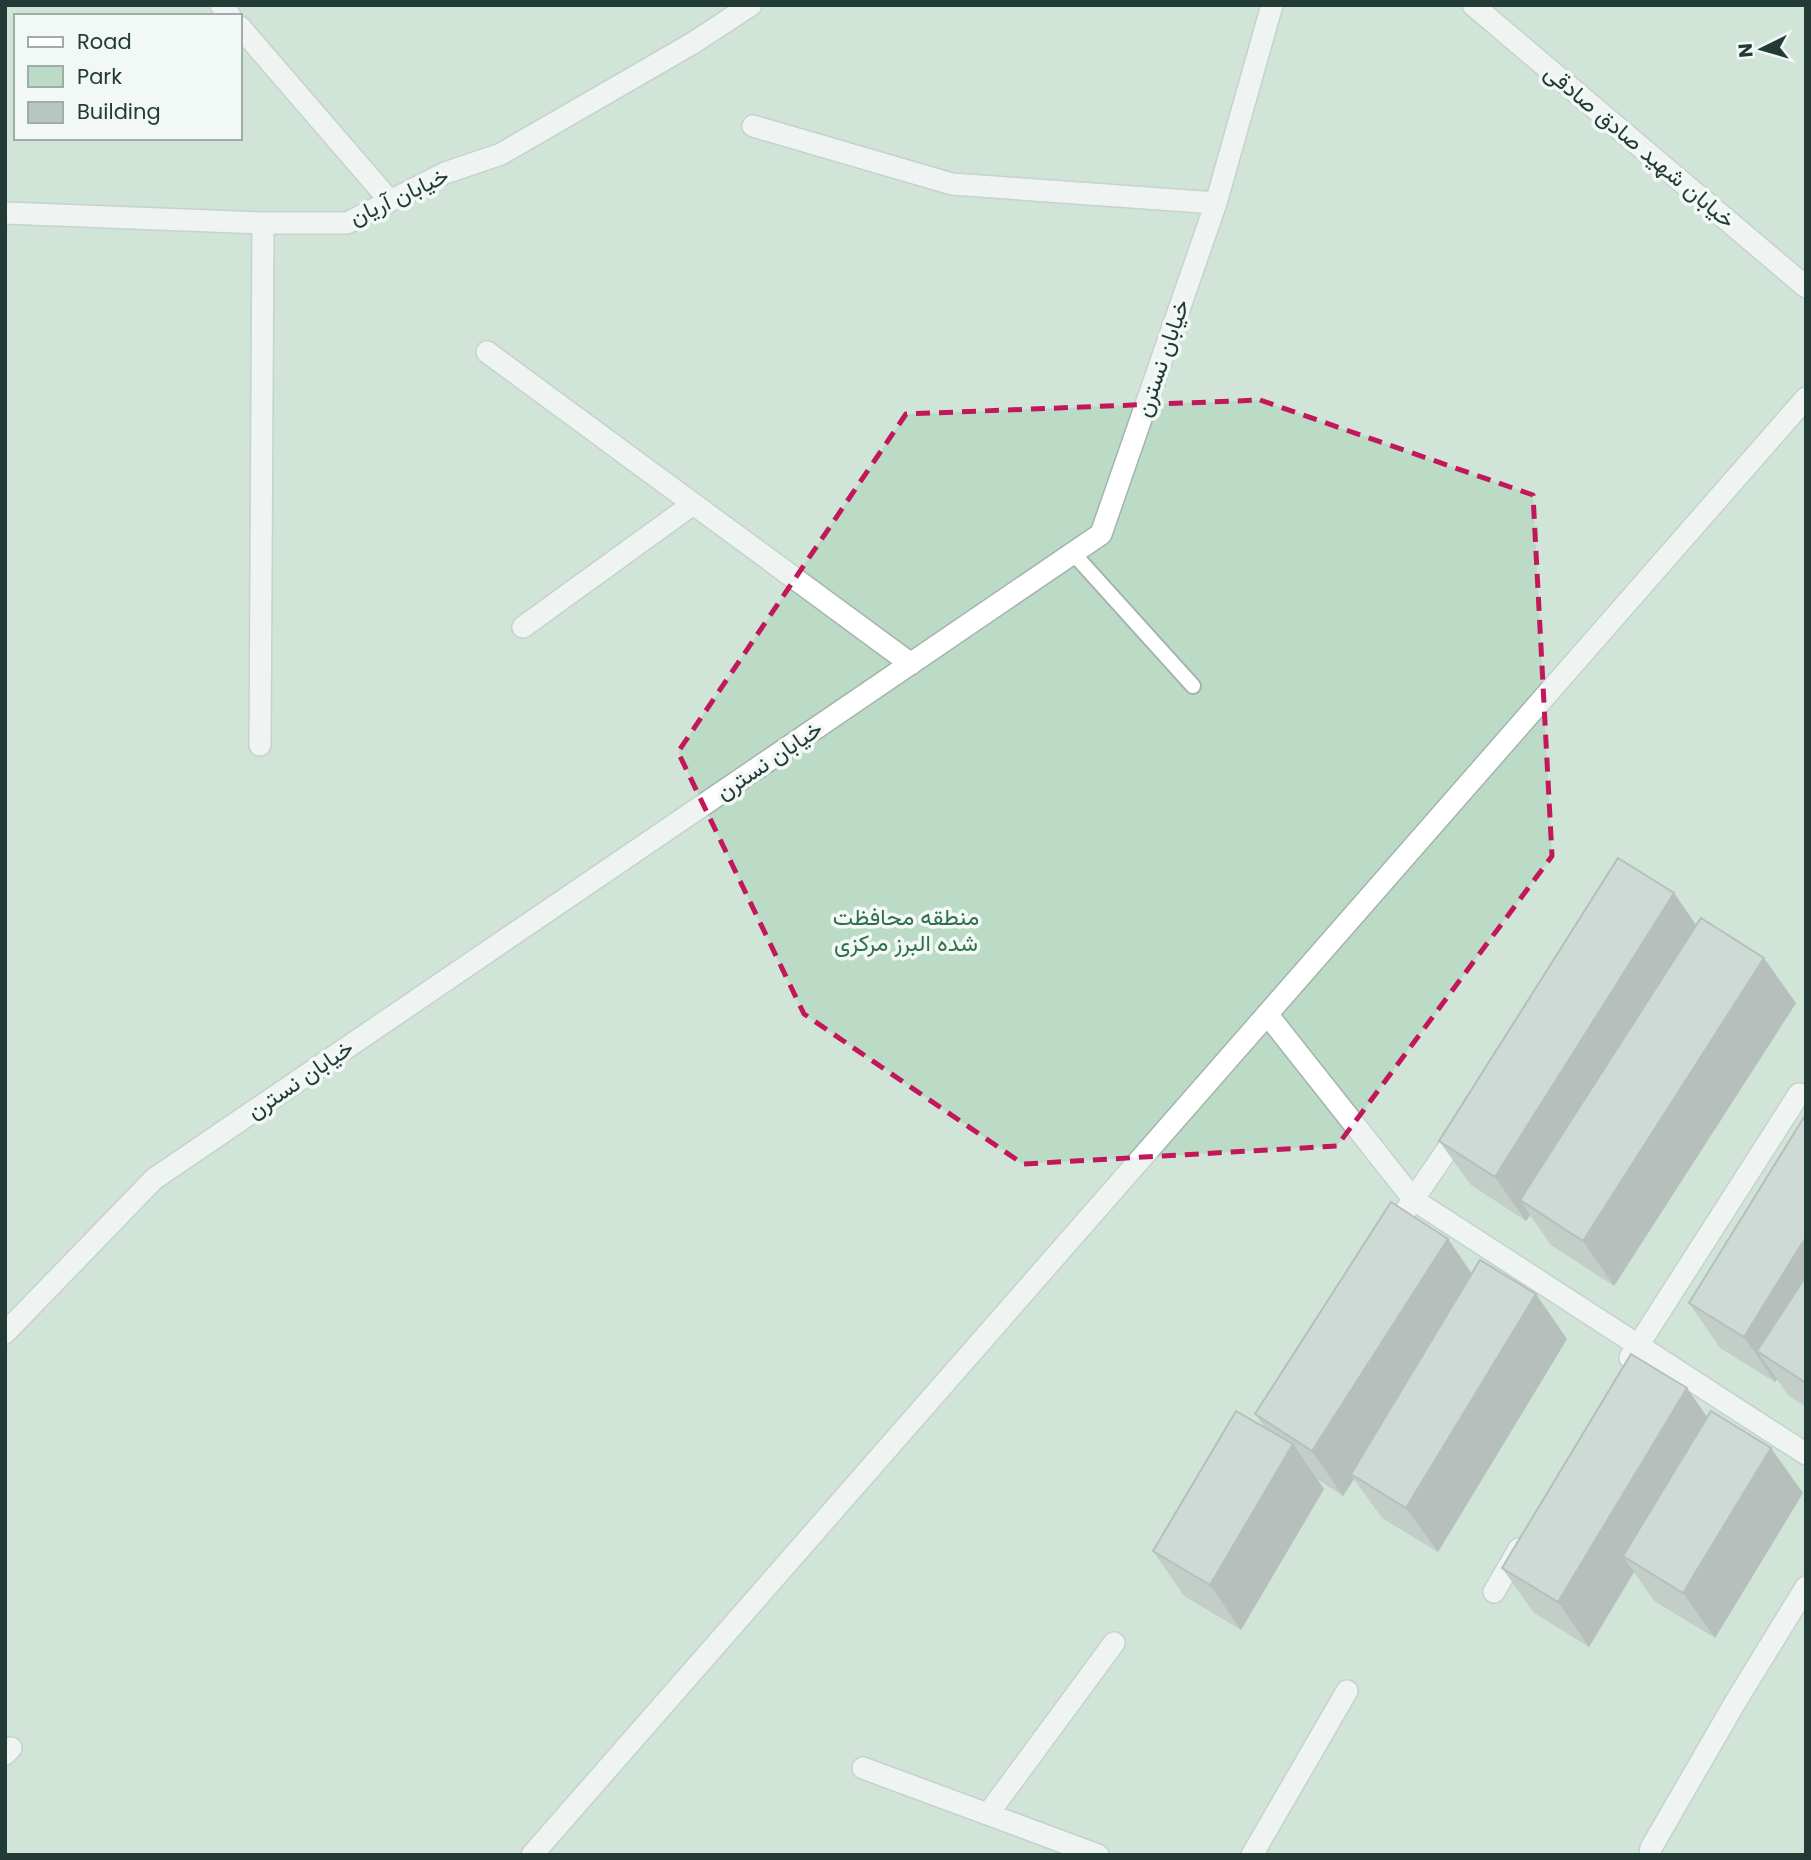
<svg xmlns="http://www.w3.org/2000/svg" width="1811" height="1860" font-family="Poppins,Vazirmatn,sans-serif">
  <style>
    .green { fill: #bcdbc6; fill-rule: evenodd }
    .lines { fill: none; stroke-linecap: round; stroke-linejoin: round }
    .service-casing { stroke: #a5b3ae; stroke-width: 18 }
    .minor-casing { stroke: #a5b3ae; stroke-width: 24 }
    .tertiary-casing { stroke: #a5b3ae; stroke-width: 24 }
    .service { stroke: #fff; stroke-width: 14 }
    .minor { stroke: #fff; stroke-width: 21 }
    .tertiary { stroke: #fff; stroke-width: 21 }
    .wall { fill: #9daaa5 }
    .shaded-wall { fill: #808b86 }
    .building { fill: #b7c6c0; stroke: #808b86; stroke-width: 2 }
    .marked { fill: none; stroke: #c2185b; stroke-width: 5; stroke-dasharray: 14 9; stroke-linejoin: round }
    .labels { text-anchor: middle; stroke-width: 7; stroke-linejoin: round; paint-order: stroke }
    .street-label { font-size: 23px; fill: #233b36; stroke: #f2f8f5 }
    .park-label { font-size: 23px; fill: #306f4c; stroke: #f2f8f5 }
  </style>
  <rect width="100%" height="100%" fill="#e2ebe7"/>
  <path class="green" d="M5,5H1806V1855H5ZM16,16H240V138H16Z"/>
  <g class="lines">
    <g class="service-casing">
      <path id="service" d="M1073,553L1193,686"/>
    </g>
    <g class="minor-casing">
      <path id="minor" d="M221,5L230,16
        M240,27L390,201
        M753,126L952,184L1216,203
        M5,213L263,223H347L445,173L501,154L693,43L751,5
        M487,352L911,664
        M523,627L693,504
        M260,745L263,223
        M1267,1014L1414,1200L1806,1454
        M1389,1235L1462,1128
        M5,1333L154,1179L1101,534L1216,203L1272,5
        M1630,1358L1799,1094
        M1494,1592L1519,1549
        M5,1754L11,1748
        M863,1768L1098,1855
        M988,1814L1114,1643
        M532,1855L1806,398
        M1252,1855L1347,1691
        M1650,1855L1651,1848L1736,1701L1806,1587"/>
    </g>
    <g class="tertiary-casing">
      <path id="tertiary" d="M1473,5L1806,287"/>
    </g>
    <use href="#service" class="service"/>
    <use href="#minor" class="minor"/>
    <use href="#tertiary" class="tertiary"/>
  </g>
  <path class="wall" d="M1674,893L1696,925L1796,1003L1614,1286L1551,1245L1530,1215L1526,1221L1471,1185L1439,1141Z
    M1806,1114V1407L1789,1396L1777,1379L1775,1382L1720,1348L1689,1303Z
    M1472,1273L1567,1339L1438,1552L1382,1518L1354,1479L1343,1496L1317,1479L1324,1489L1241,1630L1184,1596L1153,1551L1265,1428L1255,1414Z
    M1687,1388L1707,1417L1803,1493L1715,1638L1654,1601L1634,1572L1589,1647L1534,1613L1502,1568Z"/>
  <path class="shaded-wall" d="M1674,893L1705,938L1520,1200L1530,1215L1526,1221L1495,1177Z
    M1764,958L1796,1003L1614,1286L1583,1241Z
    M1806,1237V1332L1757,1351L1777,1379L1775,1382L1744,1337Z
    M1448,1239L1479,1284L1351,1474L1354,1479L1343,1496L1312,1451Z
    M1536,1294L1567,1339L1438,1552L1406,1508Z
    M1687,1388L1718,1433L1623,1556L1634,1572L1589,1647L1558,1602Z
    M1293,1444L1324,1489L1241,1630L1210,1585Z
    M1771,1448L1803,1493L1715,1638L1683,1593Z"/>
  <path class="building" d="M1618,858L1674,893L1495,1177L1439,1141Z
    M1701,918L1764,958L1583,1241L1520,1200Z
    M1806,1114V1237L1744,1337L1689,1303Z
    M1391,1202L1448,1239L1312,1451L1255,1414Z
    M1480,1260L1536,1294L1406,1508L1351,1474Z
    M1806,1276V1383L1757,1351Z
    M1631,1354L1687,1388L1558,1602L1502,1568Z
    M1236,1411L1293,1444L1210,1585L1153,1551Z
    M1711,1411L1771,1448L1683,1593L1623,1556Z"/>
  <path d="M0 0H1811V1860H0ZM1260,400L1533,495L1552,856L1337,1146L1023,1164L804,1014L678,752L906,414Z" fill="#e2ebe7" fill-opacity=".55" fill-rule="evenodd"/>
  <path class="marked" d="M1260,400L1533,495L1552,856L1337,1146L1023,1164L804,1014L678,752L906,414Z"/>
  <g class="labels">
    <g class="street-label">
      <text transform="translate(1640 146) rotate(40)" y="8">خیابان شهید صادق صادقی</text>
      <text transform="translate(399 196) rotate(-25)" y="8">خیابان آریان</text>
      <text transform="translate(1162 358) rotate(-71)" y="8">خیابان نسترن</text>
      <text transform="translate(769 760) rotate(-34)" y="8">خیابان نسترن</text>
      <text transform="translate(300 1079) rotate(-34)" y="8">خیابان نسترن</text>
    </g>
    <g class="park-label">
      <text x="906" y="925">منطقه محافظت<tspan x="906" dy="26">شده البرز مرکزی</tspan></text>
    </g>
  </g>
  <rect width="1811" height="1860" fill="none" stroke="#233b36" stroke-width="14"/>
  <rect x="14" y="14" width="228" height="126" fill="#f2f8f5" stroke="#9faca9" stroke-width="2"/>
  <rect x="28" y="37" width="35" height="10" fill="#ffffff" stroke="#9faca9" stroke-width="2"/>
  <text x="77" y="49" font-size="21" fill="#233b36">Road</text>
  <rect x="28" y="66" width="35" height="21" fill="#bcdbc6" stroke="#9faca9" stroke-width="2"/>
  <text x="77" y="84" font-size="21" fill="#233b36">Park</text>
  <rect x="28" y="102" width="35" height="21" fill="#b7c6c0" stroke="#9faca9" stroke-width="2"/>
  <text x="77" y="119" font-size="21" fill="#233b36">Building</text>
  <g transform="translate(1762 49) rotate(265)" stroke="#f2f8f5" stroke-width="5" paint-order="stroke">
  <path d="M0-5L12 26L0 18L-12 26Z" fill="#233b36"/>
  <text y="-10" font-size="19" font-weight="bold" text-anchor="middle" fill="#233b36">N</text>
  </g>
</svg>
